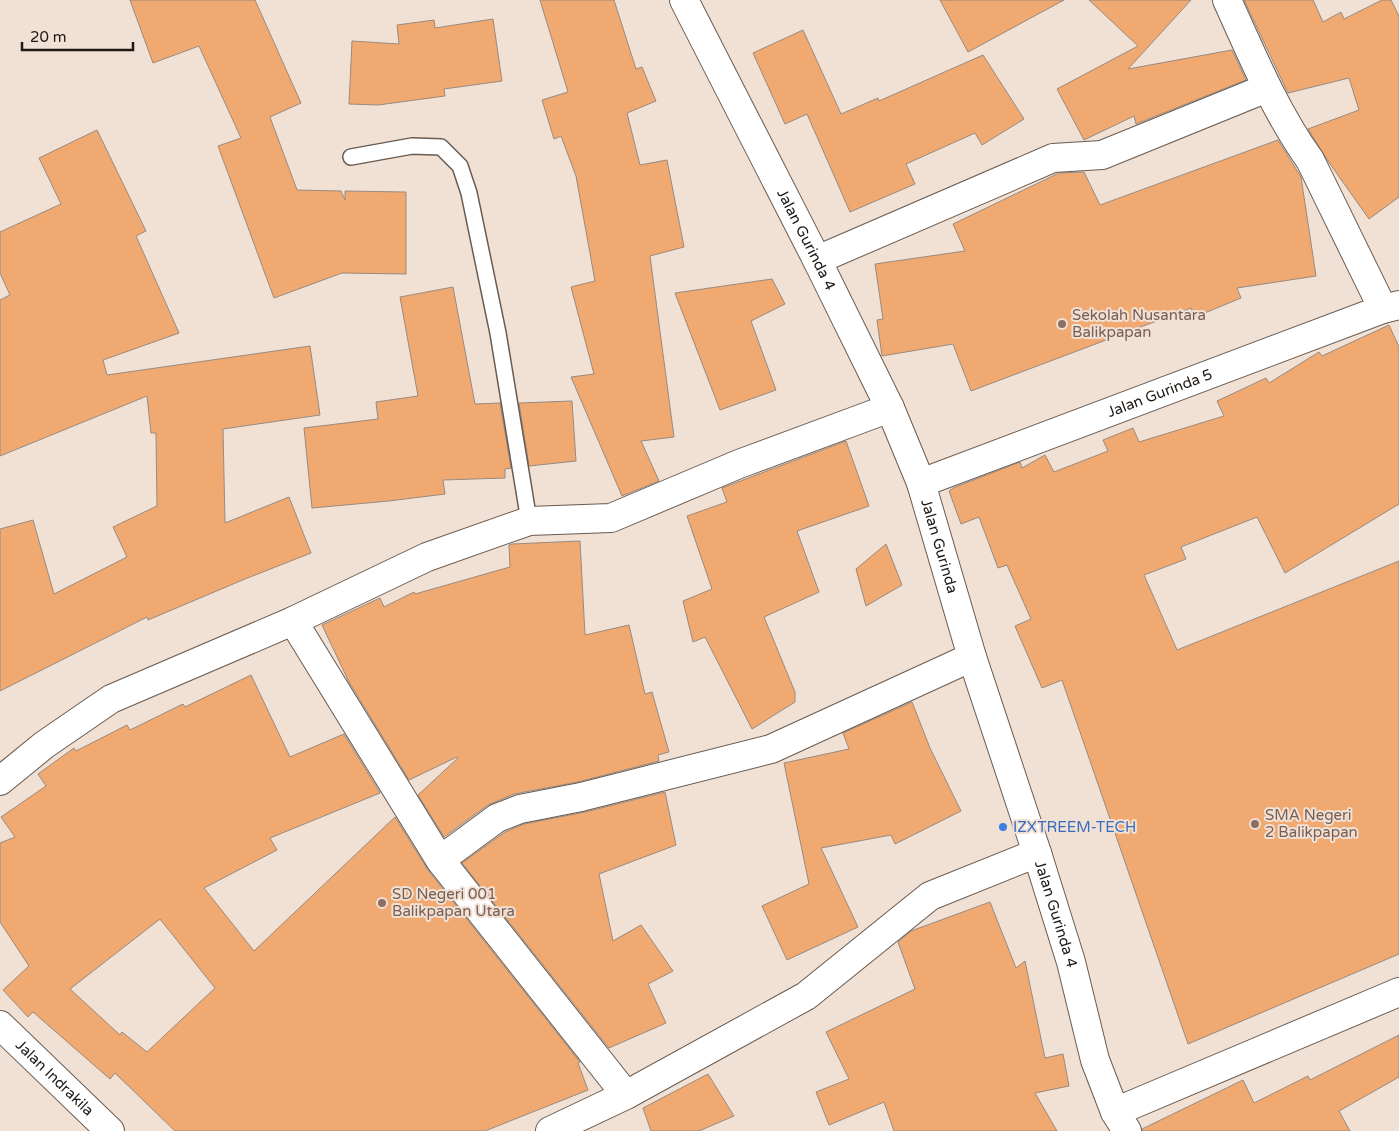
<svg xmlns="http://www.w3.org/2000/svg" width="1399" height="1131" font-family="'Varela Round',sans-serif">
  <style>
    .building { fill: #f0a970; stroke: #998a7f; fill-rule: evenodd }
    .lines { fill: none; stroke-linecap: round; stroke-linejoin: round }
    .lane-casing { stroke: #695b50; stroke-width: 18 }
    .street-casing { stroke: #695b50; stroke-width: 30 }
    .secondary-casing { stroke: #695b50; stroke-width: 30 }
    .lane { stroke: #fff; stroke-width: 15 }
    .street { stroke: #fff; stroke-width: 28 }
    .secondary { stroke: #fff; stroke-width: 28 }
    .education-dot { fill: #8d6e63; stroke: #f1e0d4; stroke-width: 2 }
    .shop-dot { fill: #3f7fe0; stroke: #f1e0d4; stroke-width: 2 }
    .labels { text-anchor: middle; stroke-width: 4; stroke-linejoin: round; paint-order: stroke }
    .street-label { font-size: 15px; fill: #1d1813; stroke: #f1e0d4 }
    .education-label { font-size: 15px; fill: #785e54; stroke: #f1e0d4; text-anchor: start }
    .shop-label { font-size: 15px; fill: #366cbe; stroke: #f1e0d4; text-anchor: start }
  </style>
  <rect width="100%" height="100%" fill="#f1e0d4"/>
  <path class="building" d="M130,0H255L301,103L270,117L297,190L341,191L345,200V191L406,192V274L342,273L274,298L218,146L241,138L199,46L153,63Z
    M540,0H614L636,69L642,67L656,101L627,113L640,165L667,160L684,247L650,256L674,437L641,441L659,481L622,496L571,377L594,374L571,287L595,281L576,176L561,136L554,139L542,100L568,92Z
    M940,0H1064L968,52Z
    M1089,0H1191L1128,69L1232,50L1246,80L1136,124L1134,116L1084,140L1057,89L1138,46Z
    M1244,0H1313L1323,22L1341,12L1344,19L1382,0H1391L1399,16V197L1369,219L1328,161L1308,129L1359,110L1349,78L1288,93Z
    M493,19L502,81L444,89L445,96L378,105L349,104L352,41L399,44L397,25L434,20L435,28Z
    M803,30L841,114L878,98L879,101L983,55L1024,119L982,145L975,133L906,164L915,184L850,212L807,114L785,124L753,53Z
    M97,130L146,231L136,236L179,333L103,360L107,375L310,346L320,415L223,429L225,523L289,497L311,553L245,579L148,620L147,617L0,691V529L33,520L54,594L127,557L113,527L157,506L156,433H151L147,396L0,456V300L10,295L0,273V232L61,204L39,158Z
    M1278,140L1301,177L1316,276L1237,288L1241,298L1195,317L1191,308L971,391L953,344L882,356L877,320L883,319L875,264L965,251L953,224L1059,173L1084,172L1100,205Z
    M772,279L785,304L751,321L776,390L720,410L675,293Z
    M453,287L475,404L500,403L511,468L505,469V478L443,480L445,494L389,501L312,508L304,428L378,419L376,402L418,396L400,297Z
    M1389,325L1399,347V504L1285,573L1257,517L1181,547L1186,559L1144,575L1177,650L1399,561V954L1188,1044L1062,680L1042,688L1015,626L1031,619L1007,565L998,568L979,517L961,524L949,491L953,488L1020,462L1022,468L1045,455L1054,472L1108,451L1103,440L1133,428L1139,442L1224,416L1217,401L1266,378L1269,383L1319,352L1322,356Z
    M572,401L576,461L529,466L519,403Z
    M846,441L869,506L797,531L819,592L764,617L795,692V702L752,729L705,637L693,642L683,601L712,589L687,516L727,502L722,488Z
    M580,541L585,635L629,625L645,694L652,692L669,752L658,755L659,761L578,782L514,794L488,805L444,837L418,795L458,758L457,757L409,780L349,682L322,625L380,598L384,607L414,592L415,594L510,567L509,545L512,544Z
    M886,544L902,585L866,606L856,569Z
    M251,675L290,757L344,734L380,793L270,838L277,850L204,888L254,951L395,817L428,870L580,1062L578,1063L588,1090L485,1131H175L115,1073L110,1079L33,1012L28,1017L3,990L29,966L0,922V843L15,837L1,817L46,786L38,774L74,748L76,751L127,725L130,730L183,704L185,707ZM160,919L215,988L147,1052L122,1032L120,1035L70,989Z
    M912,702L930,748L961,811L895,844L891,835L821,848L858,927L787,960L762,906L809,884L784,763L849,749L843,733Z
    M665,792L676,845L599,874L613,941L641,925L673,971L648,984L666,1023L609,1048L462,863L505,832L524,824L585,812Z
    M990,902L1016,968L1025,961L1045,1058L1063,1054L1069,1086L1035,1093L1057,1131H894L884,1102L829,1125L816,1092L849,1079L826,1032L915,989L898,942L911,931Z
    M1399,1035V1077L1339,1111L1350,1131H1143L1142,1129L1243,1080L1254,1103L1308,1076L1310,1080Z
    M708,1074L734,1116L699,1131H651L643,1108Z"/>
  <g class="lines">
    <g class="lane-casing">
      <path id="lane" d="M351,157L412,146L441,147L460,166L469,193L498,333L529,521"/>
    </g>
    <g class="street-casing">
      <g id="street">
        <path id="s1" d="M684,0L817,260L890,408L921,483L972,657L1037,853L1071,962L1095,1060L1115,1112L1127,1131"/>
        <path d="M1227,0C1252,55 1275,111 1310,160L1383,309"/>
        <path d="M817,260L1053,158L1102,155L1267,88"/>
        <path id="s2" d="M921,483L1383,309L1399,305"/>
        <path d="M293,621L440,860L626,1095"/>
        <path d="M0,781L44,745L111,699L293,621L427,557L529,521L611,518L739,464L890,408"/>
        <path d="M440,860L497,818L520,809L581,797L771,749L972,657"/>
        <path d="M1115,1112L1399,992"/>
        <path d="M550,1131L626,1095L806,996L930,896L1037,853"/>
      </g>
    </g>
    <g class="secondary-casing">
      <g id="secondary">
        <path id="s3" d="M0,1025L110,1131"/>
      </g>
    </g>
    <use href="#lane" class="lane"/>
    <use href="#street" class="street"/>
    <use href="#secondary" class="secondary"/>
  </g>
  <g class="education-dot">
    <circle cx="1062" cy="324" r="5"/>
    <circle cx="1255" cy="824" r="5"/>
    <circle cx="382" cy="903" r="5"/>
  </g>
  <circle class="shop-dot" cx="1003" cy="827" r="5"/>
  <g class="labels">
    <g class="street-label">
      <text dy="5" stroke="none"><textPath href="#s1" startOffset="269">Jalan Gurinda 4</textPath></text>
      <text dy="5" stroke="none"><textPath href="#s2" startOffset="255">Jalan Gurinda 5</textPath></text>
      <text dy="5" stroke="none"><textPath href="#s1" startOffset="604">Jalan Gurinda</textPath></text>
      <text dy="5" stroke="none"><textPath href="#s1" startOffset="990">Jalan Gurinda 4</textPath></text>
      <text dy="5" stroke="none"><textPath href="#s3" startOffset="76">Jalan Indrakila</textPath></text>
    </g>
    <g class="education-label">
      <text x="1072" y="320">Sekolah Nusantara<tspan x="1072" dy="17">Balikpapan</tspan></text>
      <text x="1265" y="820">SMA Negeri<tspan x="1265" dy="17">2 Balikpapan</tspan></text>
      <text x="392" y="899">SD Negeri 001<tspan x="392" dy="17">Balikpapan Utara</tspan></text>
    </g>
    <g class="shop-label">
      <text x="1013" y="832">IZXTREEM-TECH</text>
    </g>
  </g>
  <path d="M22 42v8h111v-8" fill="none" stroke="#1d1813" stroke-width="2.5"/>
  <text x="30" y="42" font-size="15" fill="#1d1813" stroke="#f1e0d4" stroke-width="4" paint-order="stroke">20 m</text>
</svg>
